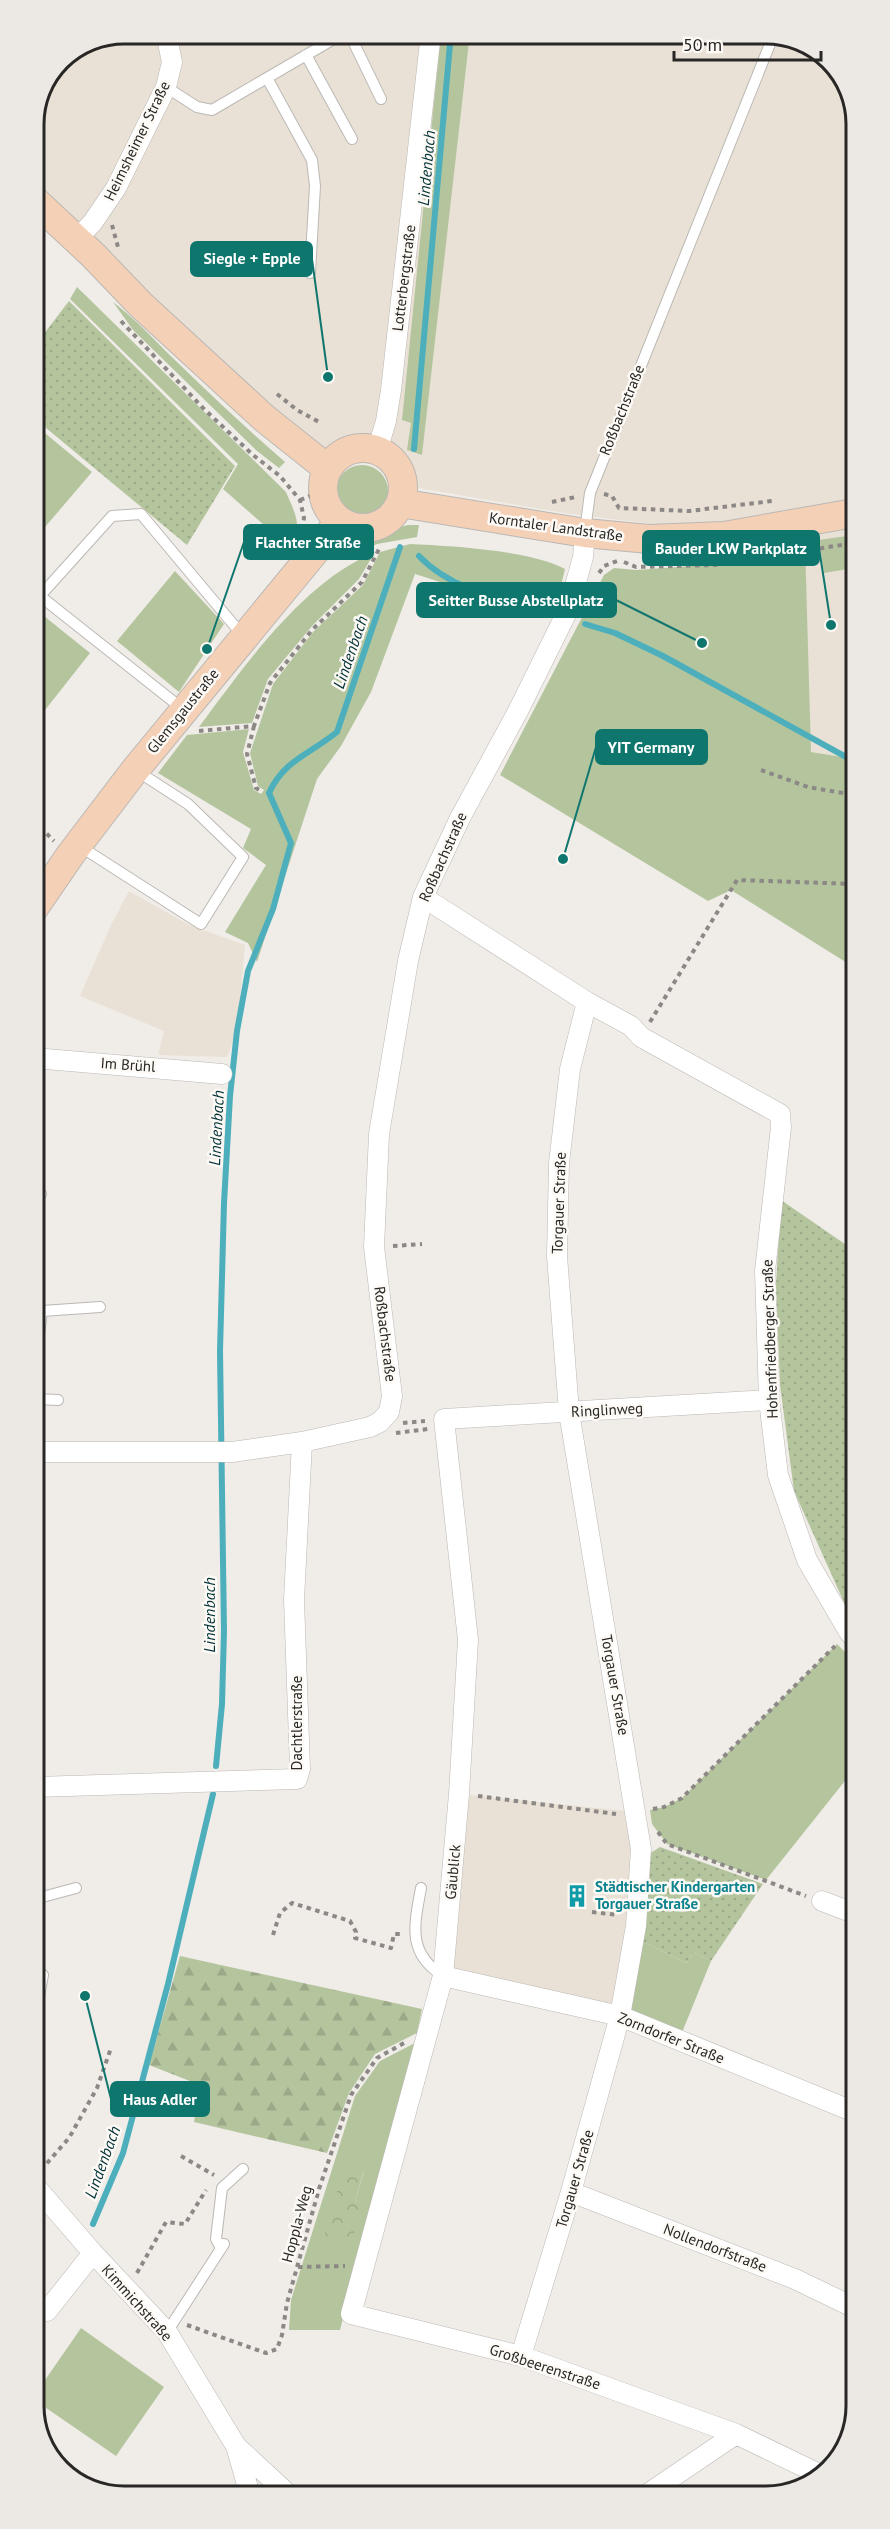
<svg xmlns="http://www.w3.org/2000/svg" width="890" height="2529" font-family="'PT Sans',sans-serif">
  <style>
    .built { fill: #e9e1d6 }
    .grass { fill: #b4c59e; fill-rule: evenodd }
    .forest { fill: url(#forest-firs) }
    .park { fill: url(#park-crowns) }
    .garden { fill: url(#garden-dots) }
    .lines { fill: none; stroke-linecap: round; stroke-linejoin: round }
    .stream { stroke: #4dafbb; stroke-width: 6 }
    .lane-casing { stroke: #bbb8b4; stroke-width: 12 }
    .street-casing { stroke: #bbb8b4; stroke-width: 21 }
    .secondary-casing { stroke: #bbb8b4; stroke-width: 30 }
    .path { stroke: #8b8885; stroke-width: 4; stroke-dasharray: 4.5 4.5; stroke-linecap: butt }
    .lane { stroke: #fff; stroke-width: 10 }
    .street { stroke: #fff; stroke-width: 20 }
    .secondary { stroke: #f4d0b7; stroke-width: 28 }
    .labels { text-anchor: middle; stroke-width: 5; stroke-linejoin: round; paint-order: stroke }
    .street-label { font-size: 15px; fill: #282725; stroke: #fdfaf6 }
    .culture-label { font-size: 15px; font-weight: bold; fill: #0d838f; stroke: #fdfaf6; text-anchor: start }
    .water-label { font-size: 16px; font-style: italic; fill: #003137; stroke: #fdfaf6 }
    .rim { fill: none; stroke: #282725; stroke-width: 3 }
    .leader { fill: none; stroke: #0f766e; stroke-width: 2 }
    .callout-dot { fill: #0f766e; stroke: #fdfaf6; stroke-width: 2 }
    .callout { fill: #0f766e; stroke: #0f766e; stroke-width: 2 }
    .callout-label { font-size: 16px; text-anchor: middle; font-weight: bold; fill: #fff }
  </style>
  <defs>
    <pattern id="forest-firs" width="22" height="20" patternUnits="userSpaceOnUse" patternTransform="scale(1.5)"><rect width="22" height="20" fill="#b4c59e"/><path d="M5 1l3.5 6h-7zM16 11l3.5 6h-7z" fill="#9ba988"/></pattern>
    <pattern id="park-crowns" width="20" height="18" patternUnits="userSpaceOnUse" patternTransform="scale(1.5)"><rect width="20" height="18" fill="#b4c59e"/><path d="M2 6a3 3 0 1 1 6 0M12 15a3 3 0 1 1 6 0" fill="none" stroke="#9ba988"/></pattern>
    <pattern id="garden-dots" width="8" height="8" patternUnits="userSpaceOnUse" patternTransform="scale(1.5)"><rect width="8" height="8" fill="#b4c59e"/><path d="M2 2h.1M6 6h.1" fill="none" stroke="#9ba988" stroke-width="1.8" stroke-linecap="round"/></pattern>
  </defs>
  <rect width="100%" height="100%" fill="#f0ece8"/>
  <path class="built" d="M124,33H772L826,55L854,100L855,759L811,752L789,557L695,529L570,514L413,487L399,461L379,444L346,442L318,455L33,199V118L60,59Z
    M129,891L189,925L245,945L237,1031L227,1057L158,1055L164,1031L80,996L110,927Z
    M459,1794L637,1812L620,2016L443,1976Z"/>
  <path class="grass" d="M441,33H470L422,455L407,450L411,423L402,420Z
    M77,287L286,492C295,514 304,526 289,547L223,489L238,464L70,299Z
    M113,302C137,320 156,342 177,362C212,396 248,430 285,462L279,468L257,451L133,330Z
    M34,424L92,472L34,540Z
    M336 491a26 26 0 1 1 52 0a26 26 0 1 1-52 0Z
    M408,525H419L417,537L377,544L344,559L335,552C356,534 360,544 380,536C390,532 397,527 408,525Z
    M854,535V568L824,573L819,540Z
    M805,543L811,752L855,759V968L731,890L708,901L500,775L604,575L614,568L636,570L763,561L789,557Z
    M410,544C451,546 529,550 565,569L555,610L550,617L415,574L371,692L341,746L317,779L257,962L248,943L225,932L266,865L243,848L251,829L158,773L187,735L249,729L243,752L254,790L261,794L264,790L258,786L250,753L273,684L313,632L363,585L380,552Z
    M375,552L359,579L312,626L268,679L252,723L199,727C245,665 303,582 375,552Z
    M175,571L224,624L179,692L117,641Z
    M34,608L90,653L34,724Z
    M837,1644L856,1663V1767L766,1880L667,1844L652,1824L650,1810L664,1807L682,1798Z
    M643,1942L687,1963L693,1952L711,1961L681,2035L630,2014Z
    M415,2043L340,2330H289L291,2300L355,2096L380,2061ZM364,2171L355,2201L363,2204L324,2236Z
    M81,2328L164,2387L116,2456L36,2401V2393Z"/>
  <path class="forest" d="M180,1956L422,2009L417,2033L375,2054L349,2093L327,2153L194,2122L200,2085L149,2065Z"/>
  <path class="park" d="M345,2164L364,2170L355,2201L363,2203L351,2244L324,2236Z"/>
  <path class="garden" d="M69,301L235,466L187,545L34,418L33,348Z
    M781,1200L855,1251L856,1619L847,1609L794,1491L780,1385L776,1285Z
    M660,1847L763,1884L711,1961L693,1952L687,1963L643,1942L646,1856Z"/>
  <g class="lines">
    <path class="stream" d="M414,449L451,33
      M419,556C453,592 505,599 551,612
      M585,624L615,633L663,656L855,762
      M216,1766L222,1704L224,1631L220,1351L224,1203L230,1096L237,1031L248,971L273,909L291,843L269,793C284,760 310,754 337,732L400,547
      M93,2224L123,2153L168,1984L213,1794"/>
    <g class="lane-casing">
      <path id="lane" d="M349,33L381,99
        M306,55L352,139
        M267,78L312,160L315,186L310,273
        M166,87L197,107L212,110L344,33
        M585,531L590,493L774,34
        M184,710L40,596L112,516L141,514L243,636
        M78,845L201,924L243,857L188,804L137,771
        M35,1204L41,1194
        M35,1342H38L42,1311L100,1307
        M35,1399L58,1400
        M421,1888C414,1926 407,1953 443,1976
        M35,1899L76,1888
        M36,2002H38L43,1975
        M221,2248L216,2239L222,2188L243,2169
        M167,2332L224,2244"/>
    </g>
    <g class="street-casing">
      <path id="street" d="M77,239L93,222L116,188L166,87L172,62L166,33
        M377,451L386,421L391,390L431,33
        M423,897L587,1002L631,1026L641,1037L780,1114L781,1127L765,1271L769,1400L778,1475L807,1560L849,1632L856,1640
        M34,1058L222,1074
        M769,1400L444,1419L468,1640L459,1794L443,1976L351,2314L521,2356L736,2434L819,2474
        M35,1452H232L302,1442L370,1427L380,1422L389,1412L392,1396L374,1247L379,1134L408,961L423,897L460,818L518,711L569,608L583,557L585,533
        M35,1787L297,1779L300,1769L294,1600L302,1442
        M822,1901L856,1914
        M443,1976L620,2016L857,2113
        M36,2187L93,2253L167,2332L236,2446L250,2495
        M571,2192L795,2279L857,2309
        M47,2311L93,2253
        M521,2356L571,2192L620,2016L636,1926L641,1849L569,1412L557,1256L559,1163L570,1069L587,1002
        M236,2446L289,2495
        M649,2493L736,2434"/>
    </g>
    <g class="secondary-casing">
      <path id="secondary" d="M33,199L93,255L140,304L264,418L328,469
        M323 488a40 40 0 1 1 80 0a40 40 0 1 1-80 0Z
        M400,503L585,533L649,539L724,536L854,513
        M34,908L71,854L135,770L340,521"/>
    </g>
    <path class="path" d="M112,225L118,247
      M121,321L204,409L253,455L280,476L300,500L304,518L302,529
      M277,394L297,410L321,423
      M604,494L612,496L619,508L689,511L772,501
      M300,500L322,491
      M552,502L576,497
      M624,562L636,567L715,565L854,543
      M599,573L604,566L617,561
      M254,726L247,754L256,788L261,791
      M199,731L254,726L270,683L312,630L362,582L379,549
      M761,770L808,787L855,795
      M34,821L54,841
      M650,1022L737,880L855,884
      M393,1246L422,1244
      M403,1423L425,1421
      M396,1433L428,1429
      M478,1796L616,1814
      M653,1809L664,1807L682,1798L835,1646
      M658,1832L667,1844L806,1896
      M597,1881L620,1883
      M592,1912L618,1915
      M273,1935L280,1913L292,1903L350,1921L356,1932L355,1938L391,1948L394,1934H402
      M181,2156L214,2175
      M41,2170L69,2138L97,2088L111,2048
      M298,2267L345,2266
      M137,2273L166,2222L185,2224L206,2190
      M187,2325L266,2353L277,2349L282,2335L287,2303L319,2189L351,2095L377,2058L406,2042
      M430,2494L434,2491"/>
    <use href="#lane" class="lane"/>
    <use href="#street" class="street"/>
    <use href="#secondary" class="secondary"/>
  </g>
  <defs>
    <g id="building-bare" transform="scale(1.8)"><path d="M-4-6H4V6H1V3H-1V6H-4ZM-2.5-4.3h1.7v1.8h-1.7ZM.8-4.3h1.7v1.8H.8ZM-2.5-1h1.7V.8h-1.7ZM.8-1h1.7V.8H.8Z" fill="#0f9aa8" stroke="#fdfaf6" stroke-width="2.5" paint-order="stroke"/></g>
  </defs>
  <g fill-rule="evenodd">
    <use href="#building-bare" x="577" y="1896"/>
  </g>
  <g class="labels">
    <g class="street-label">
      <text transform="translate(137 141) rotate(-64)" y="5">Heimsheimer Straße</text>
      <text transform="translate(404 278) rotate(-83)" y="5">Lotterbergstraße</text>
      <text transform="translate(622 410) rotate(-68)" y="5">Roßbachstraße</text>
      <text transform="translate(556 527) rotate(8)" y="5">Korntaler Landstraße</text>
      <text transform="translate(183 711) rotate(-51)" y="5">Glemsgaustraße</text>
      <text transform="translate(443 857) rotate(-66)" y="5">Roßbachstraße</text>
      <text transform="translate(128 1065) rotate(4)" y="5">Im Brühl</text>
      <text transform="translate(559 1203) rotate(-88)" y="5">Torgauer Straße</text>
      <text transform="translate(385 1334) rotate(83)" y="5">Roßbachstraße</text>
      <text transform="translate(770 1339) rotate(-92)" y="5">Hohenfriedberger Straße</text>
      <text transform="translate(607 1410) rotate(-3)" y="5">Ringlinweg</text>
      <text transform="translate(615 1685) rotate(80)" y="5">Torgauer Straße</text>
      <text transform="translate(297 1723) rotate(-90)" y="5">Dachtlerstraße</text>
      <text transform="translate(453 1872) rotate(-85)" y="5">Gäublick</text>
      <text transform="translate(671 2038) rotate(22)" y="5">Zorndorfer Straße</text>
      <text transform="translate(575 2179) rotate(-74)" y="5">Torgauer Straße</text>
      <text transform="translate(297 2224) rotate(-75)" y="5">Hoppla-Weg</text>
      <text transform="translate(715 2248) rotate(21)" y="5">Nollendorfstraße</text>
      <text transform="translate(137 2303) rotate(48)" y="5">Kimmichstraße</text>
      <text transform="translate(545 2367) rotate(18)" y="5">Großbeerenstraße</text>
    </g>
    <g class="culture-label">
      <text x="595" y="1892">Städtischer Kindergarten<tspan x="595" dy="17">Torgauer Straße</tspan></text>
    </g>
    <g class="water-label">
      <text transform="translate(426 168) rotate(-85)" y="6">Lindenbach</text>
      <text transform="translate(350 652) rotate(-71)" y="6">Lindenbach</text>
      <text transform="translate(216 1128) rotate(-87)" y="6">Lindenbach</text>
      <text transform="translate(209 1615) rotate(-90)" y="6">Lindenbach</text>
      <text transform="translate(102 2162) rotate(-70)" y="6">Lindenbach</text>
    </g>
  </g>
  <path d="M0 0H890V2529H0ZM124 44H766A80 80 0 0 1 846 124V2406A80 80 0 0 1 766 2486H124A80 80 0 0 1 44 2406V124A80 80 0 0 1 124 44Z" fill="#ece9e5" fill-rule="evenodd"/>
  <path class="rim" d="M124 44H766A80 80 0 0 1 846 124V2406A80 80 0 0 1 766 2486H124A80 80 0 0 1 44 2406V124A80 80 0 0 1 124 44Z"/>
  <path class="leader" d="M328 377L312 259M207 649L244 542M831 625L819 548M702 643L616 600M563 859L596 747M85 1996L111 2099"/>
  <g class="callout-dot">
    <circle cx="328" cy="377" r="6"/>
    <circle cx="207" cy="649" r="6"/>
    <circle cx="831" cy="625" r="6"/>
    <circle cx="702" cy="643" r="6"/>
    <circle cx="563" cy="859" r="6"/>
    <circle cx="85" cy="1996" r="6"/>
  </g>
  <g class="callout">
    <rect x="191" y="242" width="121" height="34" rx="6"/>
    <rect x="244" y="525" width="129" height="34" rx="6"/>
    <rect x="643" y="531" width="176" height="34" rx="6"/>
    <rect x="417" y="583" width="199" height="34" rx="6"/>
    <rect x="596" y="730" width="111" height="34" rx="6"/>
    <rect x="111" y="2082" width="98" height="34" rx="6"/>
  </g>
  <g class="callout-label">
    <text x="252" y="264">Siegle + Epple</text>
    <text x="308" y="548">Flachter Straße</text>
    <text x="731" y="554">Bauder LKW Parkplatz</text>
    <text x="516" y="606">Seitter Busse Abstellplatz</text>
    <text x="651" y="753">YIT Germany</text>
    <text x="160" y="2105">Haus Adler</text>
  </g>
  <path d="M674 51v9h147v-9" fill="none" stroke="#282725" stroke-width="3"/>
  <text x="683" y="51" font-size="18" fill="#282725" stroke="#fdfaf6" stroke-width="4.5" paint-order="stroke">50 m</text>
</svg>
